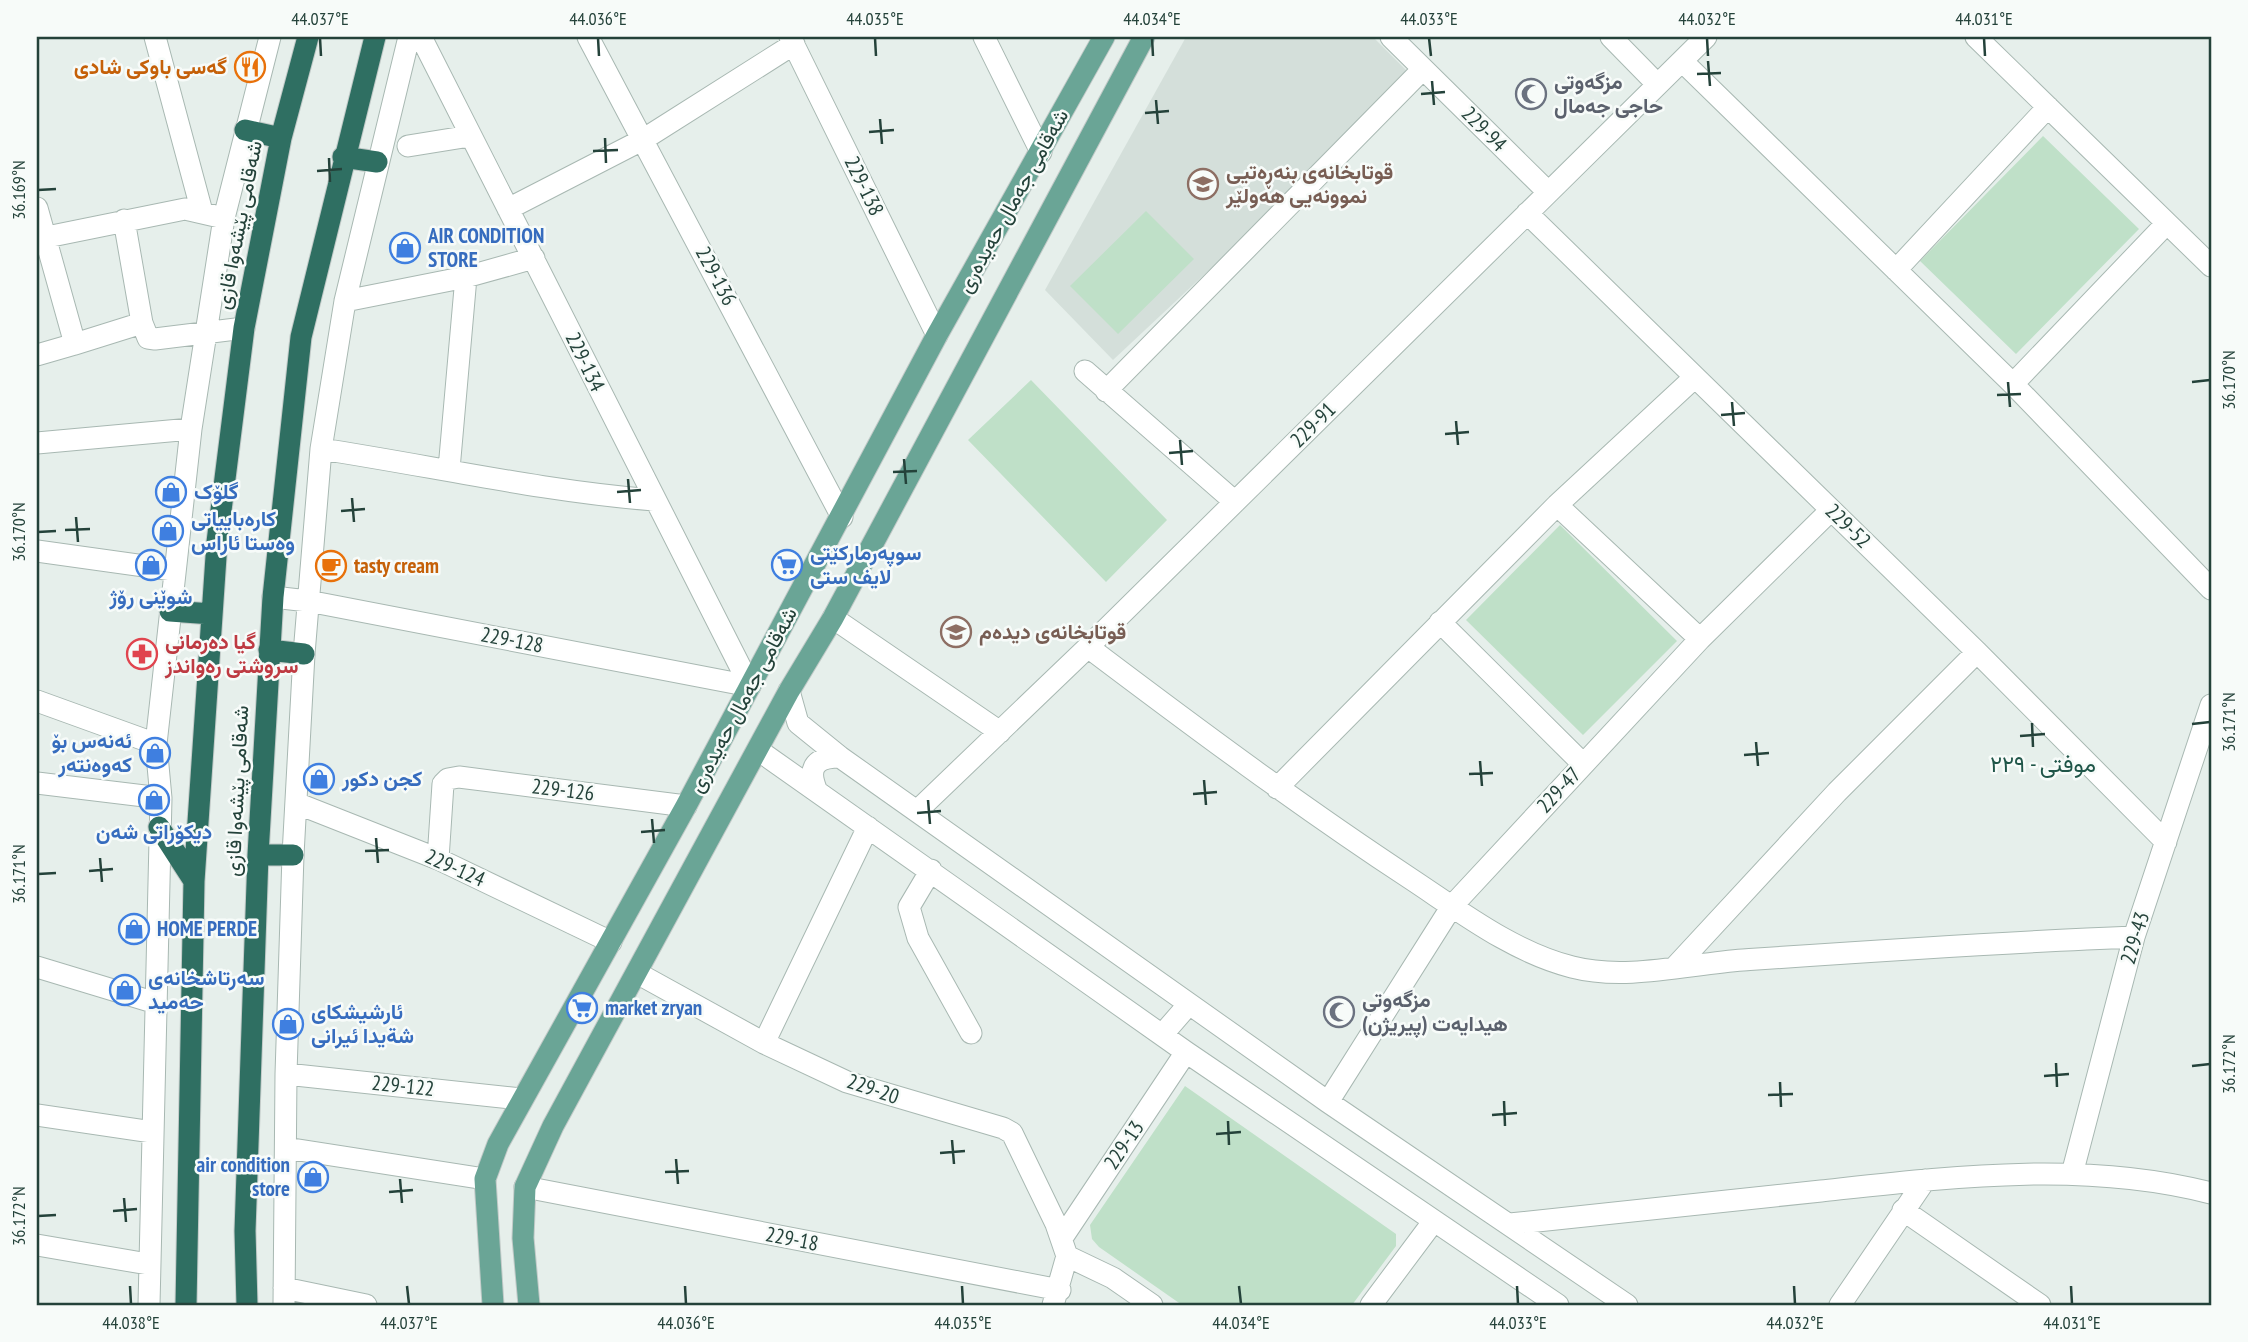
<svg xmlns="http://www.w3.org/2000/svg" width="2248" height="1342" font-family="'PT Sans Narrow',Vazirmatn,sans-serif">
  <style>
    .built { fill: #d4dfda }
    .green { fill: #bfe0c8 }
    .lines { fill: none; stroke-linecap: round; stroke-linejoin: round }
    .minor-casing { stroke: #a8b8b2; stroke-width: 23 }
    .major-casing { stroke: #c2cac8; stroke-width: 23 }
    .highway-casing { stroke: #c2cac8; stroke-width: 23 }
    .minor { stroke: #fff; stroke-width: 21 }
    .major { stroke: #6aa596; stroke-width: 21 }
    .highway { stroke: #2f6f62; stroke-width: 21 }
    .ticks { fill: none; stroke: #24423a; stroke-width: 2.5 }
    .labels { text-anchor: middle; stroke-width: 5; stroke-linejoin: round; paint-order: stroke }
    .food-label { font-size: 21px; font-weight: bold; fill: #c56008; stroke: #f7fbf9; text-anchor: end }
    .worship-label { font-size: 21px; font-weight: bold; fill: #5b616d; stroke: #f7fbf9; text-anchor: start }
    .street-label { font-size: 21px; fill: #24423a; stroke: #f7fbf9 }
    .education-label { font-size: 21px; font-weight: bold; fill: #785e54; stroke: #f7fbf9; text-anchor: start }
    .shop-label { font-size: 21px; font-weight: bold; fill: #366cbe; stroke: #f7fbf9; text-anchor: start }
    .health-label { font-size: 21px; font-weight: bold; fill: #be3a42; stroke: #f7fbf9; text-anchor: start }
    .neighbourhood-label { font-size: 23px; fill: #1f5548; stroke: #f7fbf9 }
    .neatline { fill: none; stroke: #24423a; stroke-width: 2.5 }
    .ticks-label { font-size: 18px; text-anchor: middle; fill: #24423a }
  </style>
  <rect width="100%" height="100%" fill="#e6efeb"/>
  <path class="built" d="M1186,37H1373L1414,78L1113,360L1045,290Z"/>
  <path class="green" d="M2043,136L2139,229L2016,354L1920,261Z
    M1146,211L1194,259L1118,334L1070,286Z
    M1031,380L1167,520L1106,582L968,440Z
    M1560,525L1677,641L1583,735L1466,620Z
    M1185,1086L1396,1234V1246L1352,1305H1182L1099,1247L1092,1239L1090,1225Z"/>
  <g class="lines">
    <g class="minor-casing">
      <path id="minor" d="M155,37L202,212
        M421,37L750,686
        M588,37L842,517
        M790,37L937,335
        M984,37L1041,152
        M1391,37L1548,192
        M1611,37L1657,84
        M1976,37L2211,266
        M1682,61L2013,384L2211,589
        M408,146L470,136
        M37,208L75,344L37,355
        M508,209L644,139L794,44
        M1527,213L1977,652L2166,842
        M124,220L142,323L148,338L155,339L244,328
        M37,239L185,209L224,218
        M1896,270L2048,107
        M345,301L466,277L534,258
        M75,344L142,323
        M1085,371L1235,502
        M2013,384L2167,223
        M1106,391L1423,69
        M37,443L191,429
        M321,449C432,466 542,491 654,500
        M449,469L466,277
        M1557,505L1700,639
        M37,551L173,570
        M273,597L308,601L750,686
        M833,618L1000,732
        M1440,622L1583,764
        M1088,647C1194,727 1300,806 1411,879C1461,912 1513,952 1572,967C1626,981 1688,964 1743,960C1874,951 2004,942 2134,937
        M789,691L798,723L840,757L1328,1102L1627,1305
        M37,701L156,744
        M758,750L1186,1052L1558,1305
        M37,783L161,798
        M1277,788L1557,505L1695,377
        M816,789C807,766 817,757 840,757
        M296,803L438,859L611,942
        M917,811L1088,647L1706,37
        M438,859L443,784L448,779L459,777L686,806
        M931,870L909,907L918,938L971,1033
        M1676,966L1837,792L1977,652
        M37,967L156,1003
        M637,973L764,1043L847,1082L1003,1128L1012,1133L1056,1224L1067,1256L1053,1305
        M1162,1035L1189,1004
        M764,1043L868,827
        M286,1074L521,1099
        M1328,1102L1452,906L1700,639L1831,510
        M37,1115L152,1132
        M286,1148L485,1179
        M2072,1174L2134,937L2211,705
        M525,1187L1060,1290
        M1903,1210L2040,1305
        M1510,1224C1613,1213 1717,1202 1821,1191C1950,1177 2083,1160 2211,1193
        M1062,1238L1186,1052
        M37,1245L148,1264
        M1067,1256L1113,1278L1152,1305
        M284,1288L366,1305
        M149,1305L161,798L156,744L191,429L224,218L270,37
        M284,1305L286,1074L293,855L304,654L321,449L345,301L409,37
        M1371,1305L1433,1222
        M1840,1305L1925,1180"/>
    </g>
    <g class="major-casing">
      <path id="major" d="M493,1305L485,1179L498,1144L686,806L937,335L1104,37
        M529,1305L523,1238L525,1187L553,1126L789,691L833,618L1144,37"/>
    </g>
    <g class="highway-casing">
      <path id="highway" d="M245,130L281,138
        M343,157L377,162
        M170,611L212,614
        M269,650L304,654
        M159,827L194,881
        M258,855H293
        M186,1305L194,881L217,542L244,328L281,138L308,37
        M247,1305L245,1231L258,855L273,597L301,337L375,37"/>
    </g>
    <use href="#minor" class="minor"/>
    <use href="#major" class="major"/>
    <use href="#highway" class="highway"/>
  </g>
  <path class="ticks" d="M320,38L321,56M598,38L599,56M875,38L876,56M1152,38L1153,56M1429,38L1431,56M1707,38L1708,56M1984,38L1985,56M1708,61L1710,86M1697,74L1721,73M1432,81L1434,105M1421,94L1445,92M1156,100L1158,124M1145,113L1169,111M880,119L882,144M869,132L894,130M605,138L606,163M593,151L618,150M329,158L330,182M317,171L342,169M38,190L56,189M2008,382L2010,407M2192,382L2210,380M1997,395L2021,394M1732,402L1734,426M1721,415L1745,413M1456,421L1458,445M1445,434L1469,432M1180,440L1182,465M1169,453L1193,451M904,459L906,484M893,472L917,471M628,479L630,503M617,492L641,490M352,498L354,522M341,511L365,509M76,517L78,542M65,530L90,529M38,532L56,531M2032,723L2033,747M2192,724L2210,722M2020,736L2045,734M1756,742L1758,766M1744,755L1769,753M1480,761L1482,786M1469,774L1493,773M1204,780L1206,805M1193,794L1217,792M928,800L930,824M917,813L941,811M652,819L654,843M641,832L665,830M376,838L378,863M365,851L389,850M100,858L102,882M89,871L113,869M38,874L56,873M2056,1063L2057,1087M2192,1066L2210,1064M2044,1076L2069,1074M1780,1082L1781,1107M1768,1095L1793,1094M1504,1101L1505,1126M1492,1115L1517,1113M1228,1121L1229,1145M1216,1134L1241,1132M952,1140L954,1164M940,1153L965,1151M676,1159L678,1184M665,1172L689,1171M400,1179L402,1203M389,1192L413,1190M124,1198L126,1222M113,1211L137,1209M38,1216L56,1215M130,1286L131,1304M407,1286L409,1304M685,1286L686,1304M962,1286L963,1304M1239,1286L1241,1304M1517,1286L1518,1304M1794,1286L1795,1304M2071,1286L2072,1304"/>
  <defs>
    <g id="restaurant-ring" transform="scale(1.575)"><circle r="9.5" fill="#f7fbf9" stroke="#e8710a" stroke-width="1.5"/><path d="M-5-6h1v4h1v-4h1v4h1v-4h1v5L-1.5 .5V6h-2V.5L-5-1ZM5-6V6H3V1.5H1.5Q1.5-4 5-6Z" fill="#e8710a"/></g>
    <g id="mosque-ring" transform="scale(1.575)"><circle r="9.5" fill="#f7fbf9" stroke="#6b7280" stroke-width="1.5"/><path d="M3.5-4.9A6 6 0 1 0 3.5 4.9A5 5 0 1 1 3.5-4.9Z" fill="#6b7280"/></g>
    <g id="school-ring" transform="scale(1.575)"><circle r="9.5" fill="#f7fbf9" stroke="#8d6e63" stroke-width="1.5"/><path d="M0-5L7-2L0 1L-7-2ZM-4 1L0 2.5L4 1V4Q0 6-4 4Z" fill="#8d6e63"/></g>
    <g id="shop-ring" transform="scale(1.575)"><circle r="9.5" fill="#f7fbf9" stroke="#3f7fe0" stroke-width="1.5"/><path d="M-5-2.5h2.3a2.7 3.5 0 0 1 5.4 0H5L5.5 6h-11ZM-1.5-2.5h3a1.5 2.3 0 0 0-3 0Z" fill="#3f7fe0"/></g>
    <g id="supermarket-ring" transform="scale(1.575)"><circle r="9.5" fill="#f7fbf9" stroke="#3f7fe0" stroke-width="1.5"/><path d="M-6-5.5h2.5l.6 2H6L4.5 2H-2.5L-4.4-4H-6ZM-1.5 3.2a1.3 1.3 0 1 0 .1 0ZM3 3.2a1.3 1.3 0 1 0 .1 0Z" fill="#3f7fe0"/></g>
    <g id="cafe-ring" transform="scale(1.575)"><circle r="9.5" fill="#f7fbf9" stroke="#e8710a" stroke-width="1.5"/><path d="M-5.5-4.5H6V0H3Q3 3.5 0 3.5H-2.5Q-5.5 3.5-5.5 0ZM3-3.2v2h1.7v-2ZM-6 4.5H4V6H-6Z" fill="#e8710a"/></g>
    <g id="pharmacy-ring" transform="scale(1.575)"><circle r="9.5" fill="#f7fbf9" stroke="#e0444e" stroke-width="1.5"/><path d="M-2-6h4v4h4v4h-4v4h-4v-4h-4v-4h4Z" fill="#e0444e"/></g>
  </defs>
  <g fill-rule="evenodd">
    <use href="#restaurant-ring" x="250" y="67"/>
    <use href="#mosque-ring" x="1531" y="94"/>
    <use href="#school-ring" x="1203" y="184"/>
    <use href="#shop-ring" x="405" y="248"/>
    <use href="#shop-ring" x="171" y="492"/>
    <use href="#shop-ring" x="168" y="531"/>
    <use href="#shop-ring" x="151" y="565"/>
    <use href="#supermarket-ring" x="787" y="565"/>
    <use href="#cafe-ring" x="331" y="566"/>
    <use href="#school-ring" x="956" y="632"/>
    <use href="#pharmacy-ring" x="142" y="654"/>
    <use href="#shop-ring" x="155" y="753"/>
    <use href="#shop-ring" x="319" y="779"/>
    <use href="#shop-ring" x="154" y="800"/>
    <use href="#shop-ring" x="134" y="929"/>
    <use href="#shop-ring" x="125" y="990"/>
    <use href="#supermarket-ring" x="582" y="1008"/>
    <use href="#mosque-ring" x="1339" y="1012"/>
    <use href="#shop-ring" x="288" y="1024"/>
    <use href="#shop-ring" x="313" y="1177"/>
  </g>
  <g class="labels">
    <g class="food-label">
      <text x="227" y="74">گەسی باوکی شادی</text>
      <text x="354" y="573" text-anchor="start">tasty cream</text>
    </g>
    <g class="worship-label">
      <text x="1554" y="89">مزگەوتی<tspan x="1554" dy="24">حاجی جەمال</tspan></text>
      <text x="1362" y="1007">مزگه‌وتی<tspan x="1362" dy="24">هیدایه‌ت (پیریژن)</tspan></text>
    </g>
    <g class="street-label">
      <text transform="translate(1484 129) rotate(45)" y="7">229-94</text>
      <text transform="translate(864 186) rotate(64)" y="7">229-138</text>
      <text transform="translate(1013 201) rotate(-61)" y="7">شەقامی جەمال حەیدەری</text>
      <text transform="translate(239 225) rotate(-79)" y="7">شەقامی پێشەوا قازی</text>
      <text transform="translate(716 276) rotate(62)" y="7">229-136</text>
      <text transform="translate(585 362) rotate(64)" y="7">229-134</text>
      <text transform="translate(1313 425) rotate(-45)" y="7">229-91</text>
      <text transform="translate(1848 526) rotate(44)" y="7">229-52</text>
      <text transform="translate(512 640) rotate(11)" y="7">229-128</text>
      <text transform="translate(743 700) rotate(-62)" y="7">شەقامی جەمال حەیدەری</text>
      <text transform="translate(563 790) rotate(7)" y="7">229-126</text>
      <text transform="translate(1559 790) rotate(-47)" y="7">229-47</text>
      <text transform="translate(237 791) rotate(-87)" y="7">شەقامی پێشەوا قازی</text>
      <text transform="translate(455 868) rotate(24)" y="7">229-124</text>
      <text transform="translate(2135 938) rotate(-73)" y="7">229-43</text>
      <text transform="translate(403 1086) rotate(6)" y="7">229-122</text>
      <text transform="translate(873 1089) rotate(19)" y="7">229-20</text>
      <text transform="translate(1124 1145) rotate(-56)" y="7">229-13</text>
      <text transform="translate(792 1239) rotate(11)" y="7">229-18</text>
    </g>
    <g class="education-label">
      <text x="1226" y="179">قوتابخانەی بنەڕەتیی<tspan x="1226" dy="24">نموونەیی هەولێر</tspan></text>
      <text x="979" y="639">قوتابخانەی دیدەم</text>
    </g>
    <g class="shop-label">
      <text x="428" y="243">AIR CONDITION<tspan x="428" dy="24">STORE</tspan></text>
      <text x="194" y="499">گلۆک</text>
      <text x="191" y="526">کارەباییاتی<tspan x="191" dy="24">وەستا ئاراس</tspan></text>
      <text x="810" y="560">سوپەرمارکێتی<tspan x="810" dy="24">لایف ستی</tspan></text>
      <text x="151" y="604" text-anchor="middle">شوێنی رۆژ</text>
      <text x="132" y="748" text-anchor="end">ئەنەس بۆ<tspan x="132" dy="24">کەوەنتەر</tspan></text>
      <text x="342" y="786">كجن دكور</text>
      <text x="154" y="839" text-anchor="middle">دیکۆراتی شەن</text>
      <text x="157" y="936">HOME PERDE</text>
      <text x="148" y="985">سەرتاشخانەی<tspan x="148" dy="24">حەمید</tspan></text>
      <text x="605" y="1015">market zryan</text>
      <text x="311" y="1019">ئارشيشكاى<tspan x="311" dy="24">شةيدا ئيرانى</tspan></text>
      <text x="290" y="1172" text-anchor="end">air condition<tspan x="290" dy="24">store</tspan></text>
    </g>
    <g class="health-label">
      <text x="165" y="649">گیا دەرمانی<tspan x="165" dy="24">سروشتی رەواندز</tspan></text>
    </g>
    <g class="neighbourhood-label">
      <text x="2043" y="772">موفتی - ٢٢٩</text>
    </g>
  </g>
  <rect width="2248" height="1342" fill="none" stroke="#f7fbf9" stroke-width="77"/>
  <rect x="38" y="38" width="2172" height="1266" class="neatline"/>
  <g class="ticks-label">
    <text x="320" y="25">44.037°E</text>
    <text x="598" y="25">44.036°E</text>
    <text x="875" y="25">44.035°E</text>
    <text x="1152" y="25">44.034°E</text>
    <text x="1429" y="25">44.033°E</text>
    <text x="1707" y="25">44.032°E</text>
    <text x="1984" y="25">44.031°E</text>
    <text transform="translate(19 190) rotate(-90)" y="6">36.169°N</text>
    <text transform="translate(2229 380) rotate(-90)" y="6">36.170°N</text>
    <text transform="translate(19 532) rotate(-90)" y="6">36.170°N</text>
    <text transform="translate(2229 722) rotate(-90)" y="6">36.171°N</text>
    <text transform="translate(19 874) rotate(-90)" y="6">36.171°N</text>
    <text transform="translate(2229 1064) rotate(-90)" y="6">36.172°N</text>
    <text transform="translate(19 1216) rotate(-90)" y="6">36.172°N</text>
    <text x="131" y="1329">44.038°E</text>
    <text x="409" y="1329">44.037°E</text>
    <text x="686" y="1329">44.036°E</text>
    <text x="963" y="1329">44.035°E</text>
    <text x="1241" y="1329">44.034°E</text>
    <text x="1518" y="1329">44.033°E</text>
    <text x="1795" y="1329">44.032°E</text>
    <text x="2072" y="1329">44.031°E</text>
  </g>
</svg>
